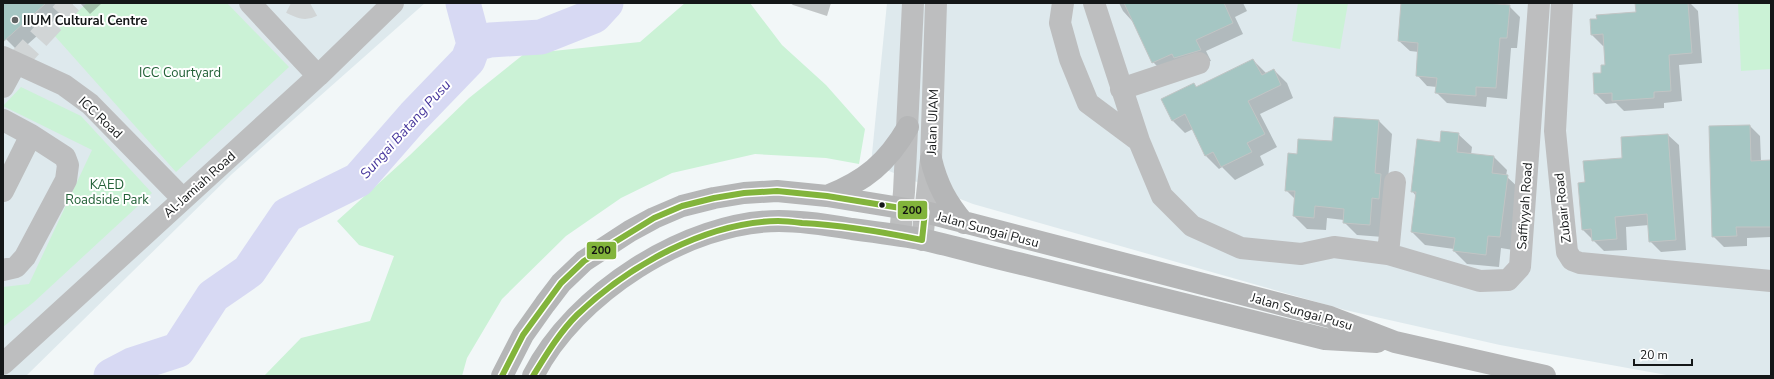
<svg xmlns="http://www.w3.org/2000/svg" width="1774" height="379" font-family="'Nunito Sans',sans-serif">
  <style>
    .built { fill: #dee9ed }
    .green { fill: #cbf2d6 }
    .shadow { fill: #0003 }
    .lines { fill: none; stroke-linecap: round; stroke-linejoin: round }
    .river { stroke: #d7d9f3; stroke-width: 35 }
    .building { fill: #a5c6c3; stroke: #c1c5c5 }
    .minor-tunnel { stroke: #d1d5d6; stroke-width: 22; stroke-dasharray: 22 11; stroke-linecap: butt }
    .minor { stroke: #bdbebf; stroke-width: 22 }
    .major { stroke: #b5b6b7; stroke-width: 22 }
    .bus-1-casing { stroke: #fff; stroke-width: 9 }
    .bus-1 { stroke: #82b43b; stroke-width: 6 }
    .poi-dot { fill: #626566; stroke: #fff; stroke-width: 1.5 }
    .bus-dot { fill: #141718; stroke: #fff; stroke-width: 1.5 }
    .labels { text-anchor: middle; stroke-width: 4; stroke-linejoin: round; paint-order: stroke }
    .poi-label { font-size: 13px; font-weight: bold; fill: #141718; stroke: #fff; text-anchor: start }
    .park-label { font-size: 13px; fill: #226137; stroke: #fff }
    .street-label { font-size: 13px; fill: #141718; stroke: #fff }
    .water-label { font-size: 14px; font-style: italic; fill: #46369c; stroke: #fff }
    .line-badge { stroke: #fff; stroke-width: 1.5 }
    .pale-badge-label { font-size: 11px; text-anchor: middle; font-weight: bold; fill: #111 }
  </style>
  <rect width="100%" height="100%" fill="#f2f7f8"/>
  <path class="built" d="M3,3H425L232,174L26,376H3Z
    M887,3H1771V376H1672L1500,345L1345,310L973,204L871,164Z"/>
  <path class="green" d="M87,3H227L289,67L176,172L53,34Z
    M685,3H750L782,45L826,85L865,129L859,164L826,158L755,154L672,173L621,198L566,236L502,299L467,358L462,376H264L301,338L370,321L394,256L359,245L337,221L410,155L469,98L524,54L640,42Z
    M1298,3H1348L1340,49L1292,41Z
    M1738,3H1771V69L1741,71Z
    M21,87L81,116L152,193L34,302L3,327V287L29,284L92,150L3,106Z"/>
  <path class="shadow" d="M3,3H74L19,52L3,36Z
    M80,3H102L90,14Z
    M790,3H831L827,16L793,5Z
    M1119,3H1243L1247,11L1235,17L1243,34L1206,51L1211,61L1164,73L1153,62L1133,22L1123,11Z
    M1402,3H1474L1509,6L1520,17L1517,48H1511L1507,99L1487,97L1486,107L1447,103L1436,92L1437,87L1427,86L1417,75L1419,52L1410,51L1399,41Z
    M1652,3H1690L1698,11L1702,63L1679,65L1682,101L1664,103V108L1624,111L1616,103L1606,104L1595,93L1606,66L1605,45L1603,46L1592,35L1637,13Z
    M1253,60L1267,74L1274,70L1287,83L1293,98L1260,114L1277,147L1260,156L1264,165L1235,180L1222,167L1219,169L1206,156L1193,129L1185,133L1172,120L1194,84L1197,88Z
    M1379,121L1392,134L1383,237L1357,235L1344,222V220L1327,218L1326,230L1307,229L1294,216L1296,200L1286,190L1298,155L1333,142Z
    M1750,126L1760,136L1761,161H1771V237L1747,238V246L1724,247L1713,236Z
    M1458,134L1472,147L1471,155L1494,157L1507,170L1506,176L1520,189L1513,250L1501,248L1499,267L1467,264L1454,251V249L1425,245L1412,232L1416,196L1412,191L1441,143Z
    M1668,135L1679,145L1686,250L1661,252L1650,241L1649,225L1626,227L1627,250L1604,251L1582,229L1586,183L1623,159Z"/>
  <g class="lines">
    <path class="river" d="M463,3L474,44
      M111,376L132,365L178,350L213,296L249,271L287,215L358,180L414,116L468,60L474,44L490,40L541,37L594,16L606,3"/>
  </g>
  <path class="building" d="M3,3H46L3,42Z
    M1124,3H1224L1233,23L1196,40L1201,50L1174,58L1172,54L1152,63Z
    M1401,3H1486L1510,5L1507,38H1500L1496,88L1476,87V96L1435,93L1437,78L1416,76L1418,43L1398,41Z
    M1635,3H1688L1692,53L1669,55L1671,91L1654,92V98L1612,101V93L1594,94L1593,73H1601V65H1605L1603,34L1591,35L1590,19H1597L1596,15L1636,12Z
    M1253,59L1262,75L1274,69L1281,85L1248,101L1265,134L1247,143L1252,152L1221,167L1213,152L1205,156L1185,114L1172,121L1161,99L1194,83L1196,87Z
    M1334,117L1379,120L1375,173L1381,174L1379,199L1372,198L1370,225L1343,223L1344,209L1315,206L1314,218L1293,216L1295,191H1285L1288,153L1297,154L1298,139L1332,141Z
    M1750,125L1751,161L1771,160V227H1736L1737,236L1712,237L1709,126Z
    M1441,131L1459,133L1457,152L1494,156L1492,173L1508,175L1500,237L1488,236L1486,255L1453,251L1455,238L1411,232L1416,192H1411L1417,139L1440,142Z
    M1668,134L1676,240L1649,242L1647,214L1615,217L1617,239L1592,241L1591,229L1582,230L1578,183L1585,182L1583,161L1622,158L1621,137Z"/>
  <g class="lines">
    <path class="minor-tunnel" d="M291,3C301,8 307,11 316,3
      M16,63L71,3"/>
    <path class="minor" d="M250,3L318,76
      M1063,3L1060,23L1070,59L1088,103L1139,141
      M1094,3L1139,141L1162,196L1192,226L1241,248L1301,254L1334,247L1388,254L1480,281L1508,280L1520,267L1539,3
      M1562,3L1555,131L1567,252L1572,260L1580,263L1771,281
      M3,57L64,85L90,104L183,199
      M3,87L16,63
      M1121,89L1199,63
      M3,120L31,135
      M3,191L31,135L65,157L68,165L66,180L25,257L16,267L3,270
      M900,235L904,192L913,3
      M922,240L931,159L936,3
      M1388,254L1395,182
      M3,364L318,76L393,3"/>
    <path class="major" d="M931,159C937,185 947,203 964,223
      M827,196C865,181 887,163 908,127
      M502,376L523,335L545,304L561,283L584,261L630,231L654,218L682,206L714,198L744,193L777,191L827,196L925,212L1330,317L1395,342L1545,376
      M533,376C574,294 687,221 779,221C804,221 828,225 852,229C875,232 898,235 921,239C956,247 991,257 1026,265C1126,290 1225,314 1325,339L1377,342"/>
    <g class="bus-1-casing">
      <path id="bus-1" d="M502,376L523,335L561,283L584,261L654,218L682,206L714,198L744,193L777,191L827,196L925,212L922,240C883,232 843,225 802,223C794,222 786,221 778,221C706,222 628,266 577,315C559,333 546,355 533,376"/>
    </g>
    <use href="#bus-1" class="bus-1"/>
  </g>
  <circle class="poi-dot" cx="15" cy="20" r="4"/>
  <circle class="bus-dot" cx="882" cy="205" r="3.5"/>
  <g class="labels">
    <g class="poi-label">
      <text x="23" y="25">IIUM Cultural Centre</text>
    </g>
    <g class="park-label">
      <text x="180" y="77">ICC Courtyard</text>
      <text x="107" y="189">KAED<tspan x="107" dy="15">Roadside Park</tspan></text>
    </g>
    <g class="street-label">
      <text transform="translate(101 117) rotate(43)" y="5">ICC Road</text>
      <text transform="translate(932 122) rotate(-88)" y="5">Jalan UIAM</text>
      <text transform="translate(199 184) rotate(-42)" y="5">Al-Jamiah Road</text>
      <text transform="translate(1524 206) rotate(-86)" y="5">Saffiyyah Road</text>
      <text transform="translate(1562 208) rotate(-96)" y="5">Zubair Road</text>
      <text transform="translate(988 229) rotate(15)" y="5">Jalan Sungai Pusu</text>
      <text transform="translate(1302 311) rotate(16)" y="5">Jalan Sungai Pusu</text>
    </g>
    <g class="water-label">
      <text transform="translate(405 129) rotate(-48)" y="5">Sungai Batang Pusu</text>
    </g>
  </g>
  <g class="line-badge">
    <rect x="897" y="200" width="31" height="20" rx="4" fill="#82b43b"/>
    <rect x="586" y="241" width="31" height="19" rx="4" fill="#82b43b"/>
  </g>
  <g class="pale-badge-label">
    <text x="912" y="214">200</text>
    <text x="601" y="254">200</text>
  </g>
  <rect width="1774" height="379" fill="none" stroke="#141718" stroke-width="8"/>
  <path d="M1634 359v6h58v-6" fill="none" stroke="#141718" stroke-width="2"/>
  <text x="1640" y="359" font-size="12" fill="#141718" stroke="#ffffff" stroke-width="3" paint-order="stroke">20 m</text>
</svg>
